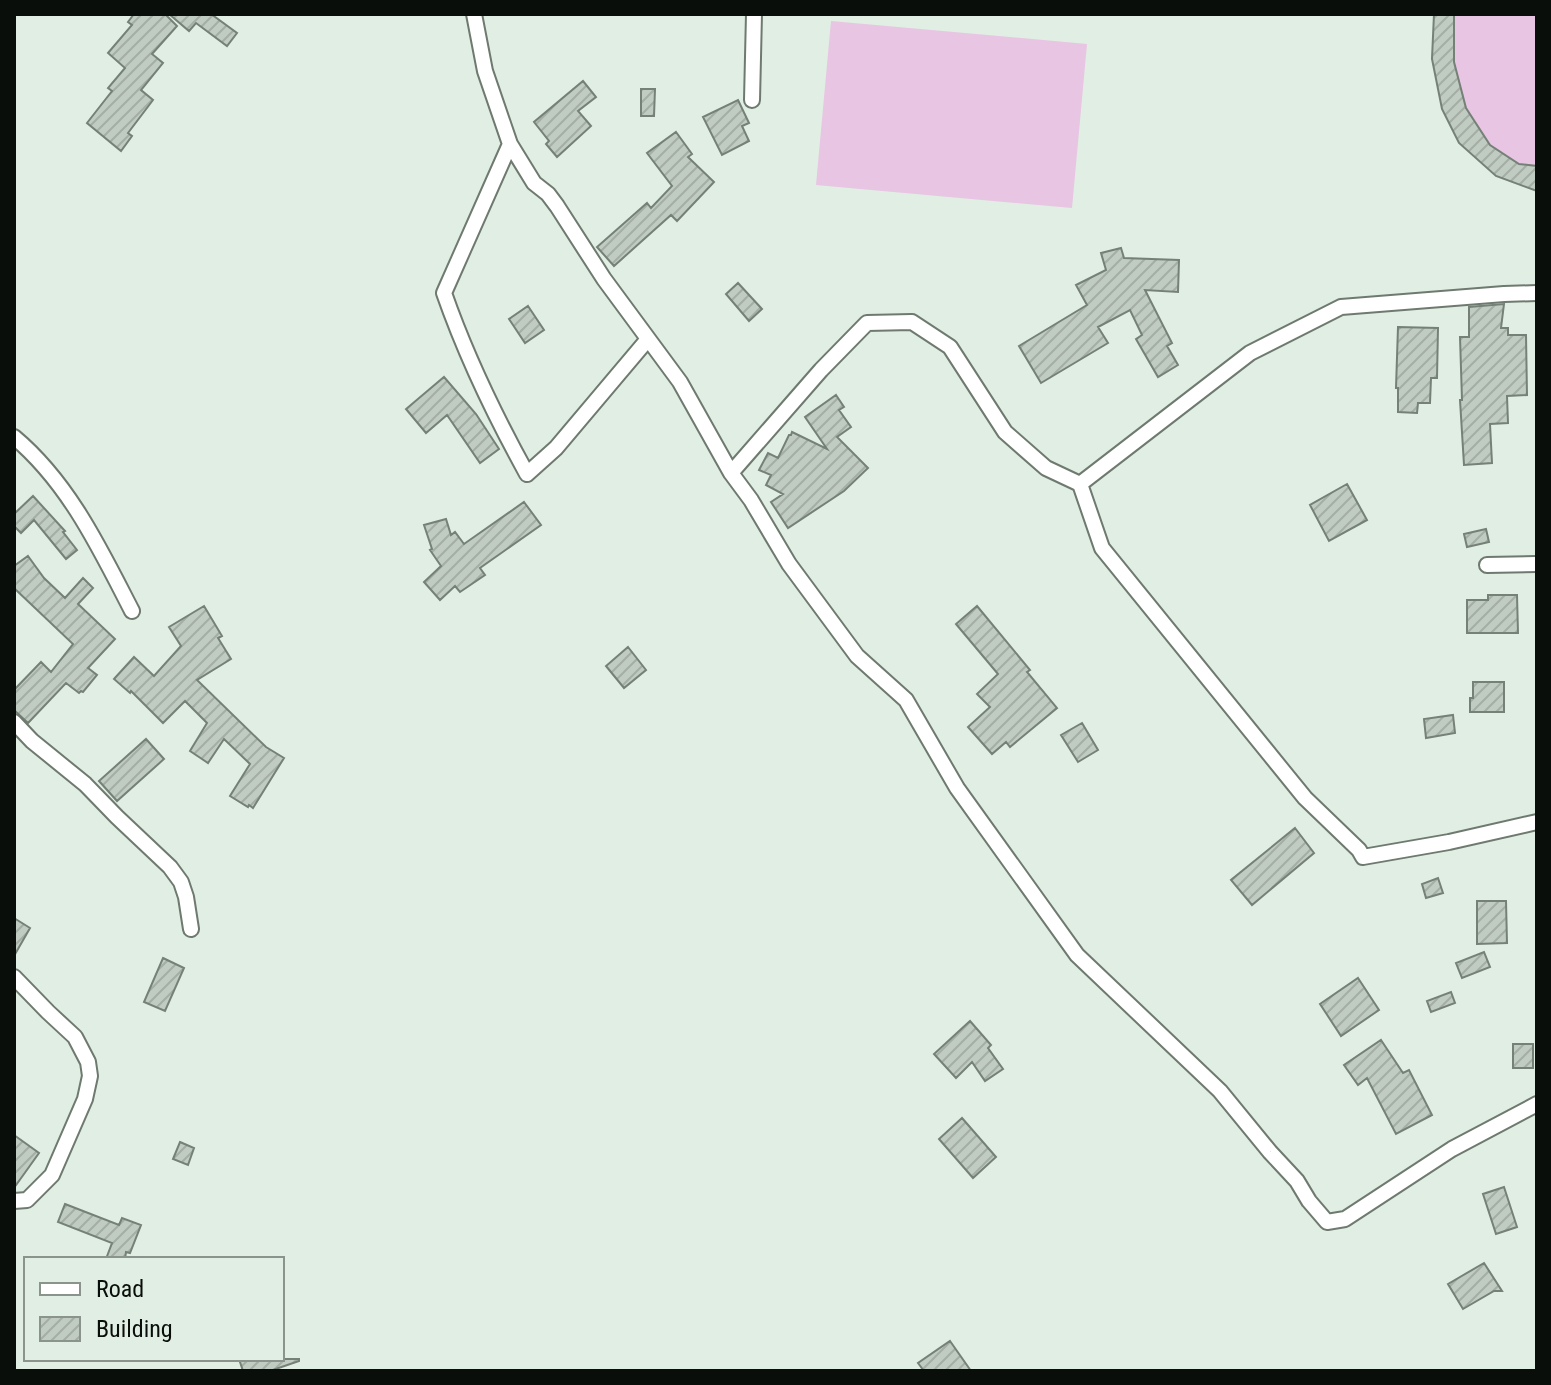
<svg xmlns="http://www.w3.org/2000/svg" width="1551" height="1385" font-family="'Roboto Condensed',sans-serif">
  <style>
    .pitch { fill: #e7c5e3 }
    .building { fill: url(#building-hatch); stroke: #758076; stroke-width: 2 }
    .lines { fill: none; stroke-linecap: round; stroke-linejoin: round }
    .street-casing { stroke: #6e7a6f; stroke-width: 18 }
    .street { stroke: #fff; stroke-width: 14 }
  </style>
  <defs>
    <pattern id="building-hatch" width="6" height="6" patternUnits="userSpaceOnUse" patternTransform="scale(2)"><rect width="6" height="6" fill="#c0ccc1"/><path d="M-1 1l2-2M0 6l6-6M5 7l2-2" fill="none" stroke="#a4aea4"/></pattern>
  </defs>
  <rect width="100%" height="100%" fill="#e1eee3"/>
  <path class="pitch" d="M1434,14H1537V191L1496,176L1459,143L1442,109L1432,59Z
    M831,21L1087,44L1072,208L816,185Z"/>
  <path class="building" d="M134,14H165L177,26L152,54L163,63L141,90L153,100L128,133L132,136L121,151L87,123L112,91L108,88L125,68L108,53L132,25L128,22Z
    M169,14H211L237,33L227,46L196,23L189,31Z
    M1434,14H1454V62L1466,108L1490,145L1519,164L1537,166V191L1496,176L1459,143L1442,109L1432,59Z
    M583,81L596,97L578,111L591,126L557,157L546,144L549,141L534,122Z
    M641,89H655L654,116H641Z
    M738,100L749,123L742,126L749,141L722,155L703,117Z
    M676,132L692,154L688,157L714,182L677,221L671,215L614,266L597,247L647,203L651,208L672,186L647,153Z
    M1121,248L1124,258L1179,260L1178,292L1145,290L1172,343L1167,346L1178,365L1158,377L1136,339L1142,335L1130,310L1098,327L1108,343L1041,383L1019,346L1087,305L1076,285L1106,270L1101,253Z
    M738,283L762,309L749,321L726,294Z
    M1504,304L1501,328H1508V335H1526L1527,395L1507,396L1508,423L1490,424L1492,463L1464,465L1460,400H1462L1460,337H1469V307Z
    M528,306L544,330L525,343L509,319Z
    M1398,327L1438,328L1437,378H1431L1430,403H1418L1417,413L1398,412V388H1396Z
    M444,377L476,414L499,449L480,463L447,415L426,433L406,409Z
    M836,395L844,407L839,410L851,427L837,437L868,468L844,491L788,528L771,502L783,494L766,485L771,475L759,470L768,453L778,458L789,435H791L792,432L827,449L805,417Z
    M1347,484L1367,520L1329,541L1310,505Z
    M33,496L65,531L63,532L77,550L66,559L34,520L21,533L14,526V514Z
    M524,502L541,525L480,568L485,575L460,592L455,586L440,600L424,582L441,566L430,550L432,549L424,525L446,519L451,535L455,532L464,544Z
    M1486,529L1489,542L1467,547L1464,534Z
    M28,556L44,578L65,598L83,578L93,588L78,604L115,639L88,668L97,675L83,692L81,691L79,693L66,683L28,723L14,710V690L41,662L51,672L73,644L14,588V566Z
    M1488,595H1517L1518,633H1467V600H1488Z
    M204,606L222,636L218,638L231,659L197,680L266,747L284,758L253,808L249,805L248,807L230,796L250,764L224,739L208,763L190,751L207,723L185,701L163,723L131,691L130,693L114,679L134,657L154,676L181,646L169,627Z
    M977,606L1030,670L1027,672L1057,708L1010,747L1006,742L992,754L968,727L990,707L977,694L998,674L956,624Z
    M628,647L646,670L624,688L606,666Z
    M1473,682H1504V712H1470V698H1473Z
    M1453,715L1455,733L1426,738L1424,719Z
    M1082,723L1098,750L1078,762L1061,735Z
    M146,739L164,759L117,801L99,781Z
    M1295,828L1314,853L1252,905L1231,880Z
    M1438,878L1443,893L1426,898L1422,884Z
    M1477,901H1506L1507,943L1477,944Z
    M14,918L30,928L14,956Z
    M1484,952L1490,967L1462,978L1456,963Z
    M163,958L184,968L165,1011L144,1002Z
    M1358,978L1379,1010L1341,1036L1320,1004Z
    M1451,992L1455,1003L1431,1012L1427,1001Z
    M970,1021L991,1045L988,1048L1003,1069L985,1081L972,1062L956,1078L934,1054Z
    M1381,1040L1403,1073L1409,1070L1432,1115L1396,1134L1367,1078L1358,1085L1344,1065Z
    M1513,1044H1533V1068H1513Z
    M962,1118L996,1157L973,1178L939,1139Z
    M14,1135L39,1153L14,1188Z
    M180,1142L194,1148L188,1165L173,1159Z
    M1504,1187L1517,1227L1496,1234L1483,1194Z
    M65,1204L119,1225L122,1218L141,1225L130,1253L126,1252L125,1259H106L112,1243L58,1222Z
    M1484,1263L1502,1291H1494L1463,1309L1448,1284Z
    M950,1341L971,1371H924L918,1363Z
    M239,1359H299V1361L270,1371H243Z"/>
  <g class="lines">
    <g class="street-casing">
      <path id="street" d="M474,14L485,71L510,144L534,183L548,194L557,206L604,279L680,382L731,473L751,500L789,564L857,656L906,700L957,788L1077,955L1220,1091L1270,1152L1297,1181L1309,1201L1327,1222L1345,1219L1452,1149L1537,1104
        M752,100L754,14
        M510,144L444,293C466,356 495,416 527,474L556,448L648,339
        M14,437C69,483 100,549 132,611
        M731,473L821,370L867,323L912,322L950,347L1005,432L1046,468L1080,484L1250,353L1341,307L1504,294L1537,293
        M1080,484L1102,548L1305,798L1359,850L1363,857L1449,842L1537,822
        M1487,565L1537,564
        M14,722L32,741L85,784L117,817L170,867L181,882L186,897L191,929
        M14,977L48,1012L75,1037L88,1062L90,1076L85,1099L52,1175L27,1200L14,1201"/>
    </g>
    <use href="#street" class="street"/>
  </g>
  <rect width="1551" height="1385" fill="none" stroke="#0a0e0a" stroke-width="32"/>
  <rect x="24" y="1257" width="260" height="104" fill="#e1eee3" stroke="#8b948c" stroke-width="2"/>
  <rect x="40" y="1283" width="40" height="12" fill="#ffffff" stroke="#8b948c" stroke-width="2"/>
  <text x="96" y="1297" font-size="24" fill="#0a0e0a">Road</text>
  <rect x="40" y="1317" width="40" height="24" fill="url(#building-hatch)" stroke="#8b948c" stroke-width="2"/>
  <text x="96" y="1337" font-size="24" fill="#0a0e0a">Building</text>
</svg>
